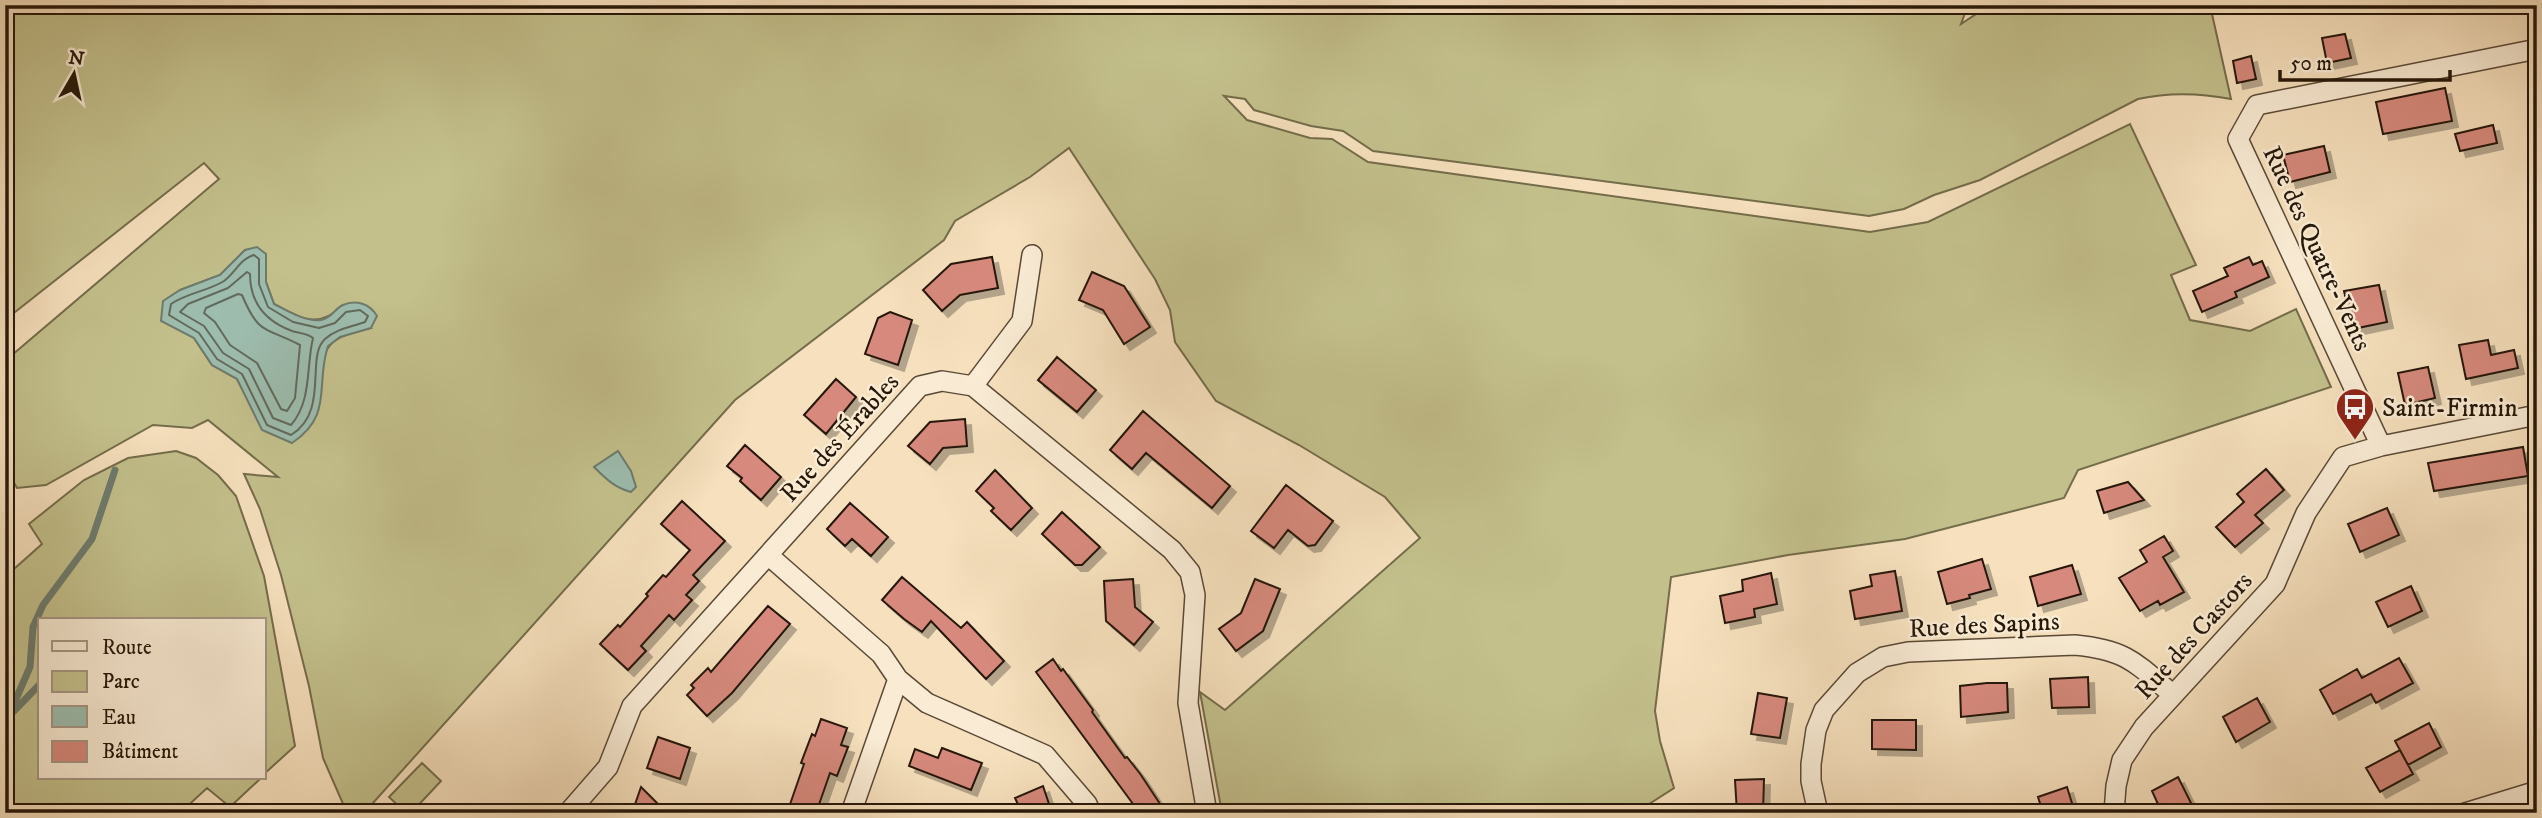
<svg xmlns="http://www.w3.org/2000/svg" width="2542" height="818" font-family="'IM FELL DW Pica',serif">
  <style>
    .green { fill: #c3c08c; stroke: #746c4a; stroke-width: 2; fill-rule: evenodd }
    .water { fill: #9dbdaf; stroke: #6d7b6d; stroke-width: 2 }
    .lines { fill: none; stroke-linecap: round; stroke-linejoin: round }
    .shore { stroke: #626a5c; stroke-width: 2 }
    .stream { stroke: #6d7b6d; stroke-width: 7 }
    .building { fill: #d6897c; stroke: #261709; stroke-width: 2; filter: url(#shadow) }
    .minor-casing { stroke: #5a4936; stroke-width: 22 }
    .minor { stroke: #f9ebd4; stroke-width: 19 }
    .labels { text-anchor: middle; stroke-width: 5; stroke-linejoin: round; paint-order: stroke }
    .street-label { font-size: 26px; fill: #261709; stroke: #f9ebd4 }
    .poi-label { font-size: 26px; fill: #261709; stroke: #f9ebd4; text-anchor: start }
  </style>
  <defs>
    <filter id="shadow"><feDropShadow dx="6" dy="6" stdDeviation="0" flood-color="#0004"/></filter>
  </defs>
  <rect width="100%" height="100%" fill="#f6e0bd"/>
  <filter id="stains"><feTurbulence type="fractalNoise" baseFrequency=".00286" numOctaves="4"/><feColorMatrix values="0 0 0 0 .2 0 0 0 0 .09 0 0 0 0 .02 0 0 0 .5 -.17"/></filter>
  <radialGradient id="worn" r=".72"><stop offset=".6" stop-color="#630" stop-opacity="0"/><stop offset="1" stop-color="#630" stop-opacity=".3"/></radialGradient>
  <path class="green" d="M5,5H1968L1961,24L1982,10L1984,5H2210L2231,99C2199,93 2170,92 2138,99L1980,180L1934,195L1904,209L1869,216L1373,151L1343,131L1311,126L1254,110L1245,99L1224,96L1247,120L1310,138L1332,139L1368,162L1870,232L1928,222L2130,124L2196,265L2171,275L2190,320L2250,331L2296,309L2331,387L2078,470L2064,498L1905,539L1788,555L1671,577L1655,711L1660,741L1674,788L1635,813H1222L1200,692L1225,710L1420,538L1385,497L1299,445L1216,401L1175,342L1170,310L1155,279L1069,148L1030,177L955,221L944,240L735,400L364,813H347L323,758L309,686L281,575L260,509L244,474L278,477L208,420L192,428L153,425L46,485L17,488L5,467V361L219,179L204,163L5,320ZM245,250L266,282L274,304C301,318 319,330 343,305L371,328C354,333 331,335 325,354L248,399L237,379L212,365L194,338L180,290L220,275Z
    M176,451L196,458L218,475L236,496L264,576L295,746L264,774V620H40V778H261L230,807L207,788L180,813H5V577L42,544L29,524L84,480L128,458Z
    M422,763L441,781L411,813H406L389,797Z"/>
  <path class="water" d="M257,247L266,254V282L274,304C288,311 305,322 321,320C332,318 334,309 343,305C356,299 370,304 377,316L371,328L340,337L328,346C315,385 334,415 292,443L262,430L237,379L212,365L194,338L161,321L163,301L180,290L220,275L245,250Z
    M618,451L631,471L636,487L631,492C615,488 605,478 594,467Z"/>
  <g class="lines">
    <path class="shore" d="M254,255L259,259V284L268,307L293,322L319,328L335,323L346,312L360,310L368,316L365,322C351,327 336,329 325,339C305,357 330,411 291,435L267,425L242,374L217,359L199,333L169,315L171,304C187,293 208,291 224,281C235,273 241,258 254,255Z
      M247,272L250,274C250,303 265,321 292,331C299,333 307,333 313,338C306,367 312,401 291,425L273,418L249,369L223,353L204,326L180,312L188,304L228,288Z
      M238,294L242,295C259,336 266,327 300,345L295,398L287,411L281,409L257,363L230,345L215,322L204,313L206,308Z"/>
    <path class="stream" d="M14,711L40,684
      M5,718L9,715L30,667L33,627L43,605L92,539L115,470"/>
  </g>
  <path class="building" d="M2345,34L2351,58L2327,63L2322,38Z
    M2251,56L2256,79L2237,83L2233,61Z
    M2445,88L2452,121L2383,134L2376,102Z
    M2493,125L2497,143L2460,151L2455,134Z
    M2324,146L2330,172L2290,182L2283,155Z
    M992,257L998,288L960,295L942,311L923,290L951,264Z
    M2249,257L2253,265L2262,261L2269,277L2235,292L2237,297L2202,312L2193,291L2228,276L2224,268Z
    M1092,272L1124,286L1150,327L1124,344L1103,310L1079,300Z
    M2379,285L2387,322L2353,329L2344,291Z
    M890,312L912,320L898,365L865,354L878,318Z
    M2488,340L2491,355L2514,350L2518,368L2466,379L2459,345Z
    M1057,357L1096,390L1077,412L1038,380Z
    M2428,367L2435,398L2405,405L2398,373Z
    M836,379L856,397L826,434L804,415Z
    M1143,411L1230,486L1212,508L1146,453L1132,469L1110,450Z
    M965,419L967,446L943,448L930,464L908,446L930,422Z
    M745,445L781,477L761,500L740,481L742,478L727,466Z
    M2523,447L2528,476L2434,491L2428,463Z
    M2266,469L2284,490L2255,515L2263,523L2235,547L2216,527L2244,502L2237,494Z
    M995,470L1032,508L1011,530L991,511L994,508L976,491Z
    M2128,482L2144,500L2104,513L2097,491Z
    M1286,485L1333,521L1315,545L1308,546L1288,530L1274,548L1251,531Z
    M682,501L725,541L693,575L699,581L686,595L692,600L674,620L669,615L641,646L646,651L628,670L600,644L618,625L620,627L648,596L646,594L663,575L666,577L690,550L661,524Z
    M850,503L888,537L871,556L852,539L845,546L827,529Z
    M2387,508L2399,535L2360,552L2348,524Z
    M1062,512L1100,547L1082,565H1075L1042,534Z
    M2164,536L2173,551L2163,557L2184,592L2160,605L2158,601L2140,611L2119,578L2147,562L2140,550Z
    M1982,559L1991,589L1969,595L1970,598L1947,604L1938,572Z
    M2072,565L2081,594L2038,606L2030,577Z
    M1895,571L1902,611L1855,619L1850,591L1872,586L1870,575Z
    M1771,573L1777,604L1754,609L1755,617L1725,623L1720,596L1743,591L1742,580Z
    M902,577L961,628L967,622L1004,661L986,679L931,621L922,632L904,619L882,600Z
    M1133,579L1135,607L1153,622L1134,645L1106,621L1104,581Z
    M1255,579L1280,589L1263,631L1236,651L1219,629L1241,613Z
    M2411,586L2422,611L2388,627L2376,602Z
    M768,606L790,624L732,693L707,716L687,695L694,688L691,685L708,668L711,672Z
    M2399,658L2413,683L2376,703L2371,694L2333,714L2320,690L2357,669L2362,678Z
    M1053,659L1061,671L1063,669L1093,710L1092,712L1125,758L1127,757L1141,775L1166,813H1140L1136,808L1036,672Z
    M2088,677L2089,707L2052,708L2050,679Z
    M1987,683H2007L2008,712L1961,717L1960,686Z
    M1758,693L1787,698L1780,738L1751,734Z
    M2257,698L2270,722L2236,742L2223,717Z
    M821,719L847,728L841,745L848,747L837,776L830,773L816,813H787L804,764L801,763L812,734L815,736Z
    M1872,720H1916V750L1872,749Z
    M2429,723L2441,747L2408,765L2395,741Z
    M658,737L690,748L680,779L647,768Z
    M942,748L982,763L971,790L909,766L915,749L938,758Z
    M2400,750L2413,774L2380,792L2366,768Z
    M2178,777L2196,813H2162L2152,791Z
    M1764,779L1763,813H1737L1735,780Z
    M1043,786L1052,813H1022L1015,798Z
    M641,787L658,804L650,813H632Z
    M2067,787L2075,813H2043L2038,797Z"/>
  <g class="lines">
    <g class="minor-casing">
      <path id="minor" d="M973,386L1022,321L1032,255
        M2381,446L2238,139L2257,105L2537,49
        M768,555L881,654L898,679L927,703L1045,755L1087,804L1091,813
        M568,813L608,767L632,706L920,386L942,381L973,386L1172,550L1190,572L1195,595L1188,703L1207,813
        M851,813L898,679
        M1818,813L1811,781V764L1816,730L1824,710L1857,673L1883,657L1908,652L2075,645C2127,650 2136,663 2173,695
        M2114,813L2116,786L2122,760L2144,727L2275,584L2306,513L2343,457L2381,446L2537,415
        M2465,813L2537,791"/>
    </g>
    <use href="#minor" class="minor"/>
  </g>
  <defs>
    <g id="bus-pin" transform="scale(2.0125)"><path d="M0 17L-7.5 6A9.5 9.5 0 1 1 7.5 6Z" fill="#8f2418" stroke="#f9ebd4"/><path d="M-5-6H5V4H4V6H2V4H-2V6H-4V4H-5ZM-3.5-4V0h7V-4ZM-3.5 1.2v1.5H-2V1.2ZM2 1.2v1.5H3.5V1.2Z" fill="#fff"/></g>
  </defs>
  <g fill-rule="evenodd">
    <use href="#bus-pin" x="2355" y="407"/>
  </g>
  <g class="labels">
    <g class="street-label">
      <text transform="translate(2318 248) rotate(65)" y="9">Rue des Quatre-Vents</text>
      <text transform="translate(839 437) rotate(-48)" y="9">Rue des Érables</text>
      <text transform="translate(1984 624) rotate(-3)" y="9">Rue des Sapins</text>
      <text transform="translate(2193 635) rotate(-48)" y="9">Rue des Castors</text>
    </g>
    <g class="poi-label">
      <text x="2382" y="416">Saint-Firmin</text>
    </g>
  </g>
  <rect width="2542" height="818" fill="none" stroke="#f6e0bd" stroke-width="28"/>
  <rect x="7" y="7" width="2528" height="804" fill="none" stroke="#261709" stroke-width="3.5"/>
  <rect x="14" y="14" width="2514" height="790" fill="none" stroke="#261709" stroke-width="2"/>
  <rect x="38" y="618" width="228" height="161" fill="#f9ebd4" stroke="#a59683" stroke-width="2"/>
  <rect x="52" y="641" width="35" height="10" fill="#f9ebd4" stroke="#a59683" stroke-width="2"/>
  <text x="102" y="654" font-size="21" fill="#261709">Route</text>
  <rect x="52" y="671" width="35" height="21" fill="#c3c08c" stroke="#a59683" stroke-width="2"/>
  <text x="102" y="688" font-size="21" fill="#261709">Parc</text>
  <rect x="52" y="706" width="35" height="21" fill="#9dbdaf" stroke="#a59683" stroke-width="2"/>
  <text x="102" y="724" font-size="21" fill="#261709">Eau</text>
  <rect x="52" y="741" width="35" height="21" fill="#d6897c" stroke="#a59683" stroke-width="2"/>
  <text x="102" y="758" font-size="21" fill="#261709">Bâtiment</text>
  <g transform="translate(74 74) rotate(9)" stroke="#f9ebd4" stroke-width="5" paint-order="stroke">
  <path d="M0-5L12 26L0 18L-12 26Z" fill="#261709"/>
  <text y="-10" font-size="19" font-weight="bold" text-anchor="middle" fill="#261709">N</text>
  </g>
  <path d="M2280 70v10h170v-10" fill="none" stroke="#261709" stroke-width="3.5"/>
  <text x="2290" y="70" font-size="21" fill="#261709" stroke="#f9ebd4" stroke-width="5" paint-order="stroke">50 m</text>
  <rect width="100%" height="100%" filter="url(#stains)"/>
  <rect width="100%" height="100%" fill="url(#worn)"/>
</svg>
